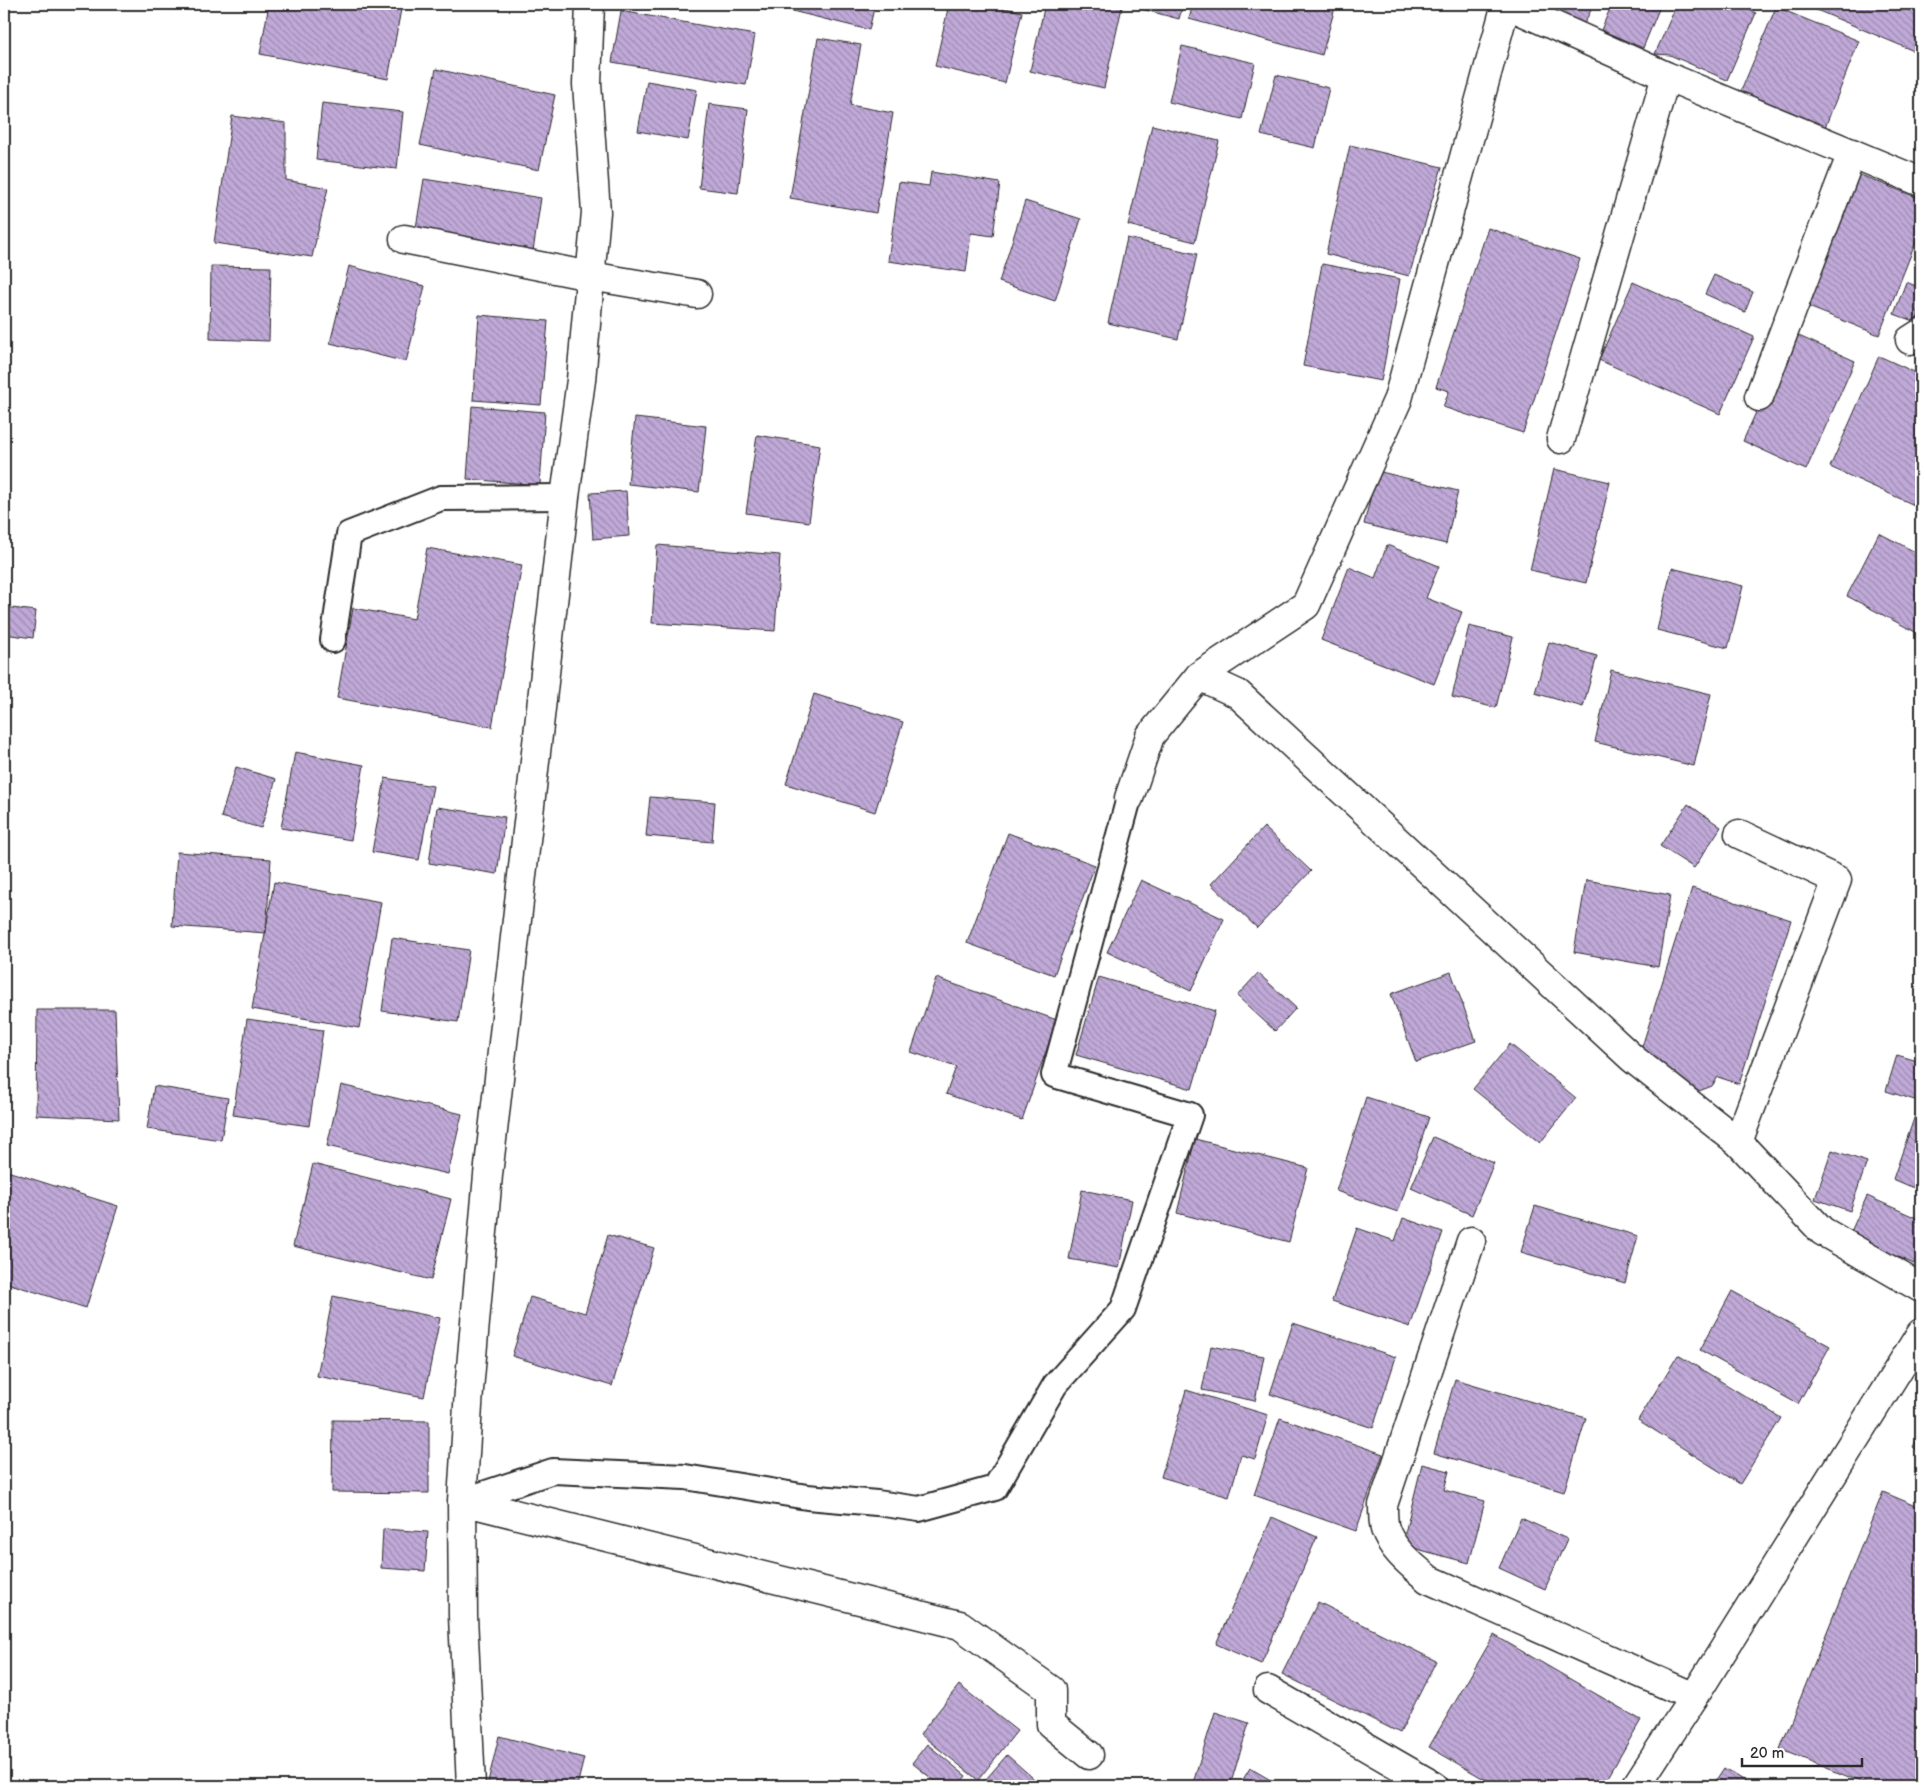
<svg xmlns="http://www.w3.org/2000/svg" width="1925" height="1790" font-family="'Balsamiq Sans',sans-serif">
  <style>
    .building { fill: url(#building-back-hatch); stroke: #2b2b2b }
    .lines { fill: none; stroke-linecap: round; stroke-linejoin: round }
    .lane-casing { stroke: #2b2b2b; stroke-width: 28 }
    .street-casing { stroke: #2b2b2b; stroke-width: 31 }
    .secondary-casing { stroke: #2b2b2b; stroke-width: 31 }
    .lane { stroke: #fff; stroke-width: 24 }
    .street { stroke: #fff; stroke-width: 28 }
    .secondary { stroke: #fff; stroke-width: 28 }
  </style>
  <defs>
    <pattern id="building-back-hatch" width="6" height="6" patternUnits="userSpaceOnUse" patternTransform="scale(1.25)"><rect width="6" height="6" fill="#c0a9d8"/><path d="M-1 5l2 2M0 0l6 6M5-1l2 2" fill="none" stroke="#9c8aaf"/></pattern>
  </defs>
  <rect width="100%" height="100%" fill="#fff"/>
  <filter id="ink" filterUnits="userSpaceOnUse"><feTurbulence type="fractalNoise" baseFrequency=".02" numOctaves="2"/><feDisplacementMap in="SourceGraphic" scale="10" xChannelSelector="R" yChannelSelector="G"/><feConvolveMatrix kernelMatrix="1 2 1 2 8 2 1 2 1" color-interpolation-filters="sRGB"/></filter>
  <g filter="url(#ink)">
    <path class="building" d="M269,4H402L388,79L260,54Z
      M781,4H875L869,30L780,8Z
      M949,4H988L1022,12L1005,83L935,66Z
      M1045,4H1107L1122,7L1104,88L1030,71Z
      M1123,4H1183L1179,19Z
      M1193,4H1336L1322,55L1189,19Z
      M1532,4H1594L1582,28Z
      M1612,4H1661L1643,48L1601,30Z
      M1677,4H1736L1756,13L1727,80L1670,55L1655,54Z
      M1808,4H1921V54L1807,6Z
      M1776,7L1859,41L1824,130L1739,96Z
      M621,11L755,35L746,85L612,62Z
      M818,38L861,45L850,105L893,113L876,213L790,198Z
      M1182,46L1255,63L1242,119L1169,102Z
      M436,69L555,95L539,170L420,145Z
      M1276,75L1329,88L1315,148L1261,135Z
      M647,81L697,90L688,140L638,131Z
      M322,103L403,112L397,169L316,160Z
      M709,104L748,109L738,193L699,188Z
      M232,116L286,123V180L328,188L312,257L214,243Z
      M1152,125L1219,141L1195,242L1128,225Z
      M1350,145L1442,167L1409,276L1326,254Z
      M931,172L1000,183L993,236L971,233L966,272L888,261L899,182L929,186Z
      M1853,172L1921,199V229L1879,335L1801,304Z
      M424,179L541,198L532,258L414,240Z
      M1025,201L1081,219L1055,301L999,282Z
      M1488,228L1580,259L1523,433L1443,407L1449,391L1436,387Z
      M1127,238L1197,254L1178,339L1108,323Z
      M1322,264L1400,279L1381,381L1303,366Z
      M211,266L271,267L269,341L210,339Z
      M349,266L425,286L406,362L330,343Z
      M1714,275L1753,292L1745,312L1705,294Z
      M1633,282L1754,337L1720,414L1599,360Z
      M1906,282L1921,288V306L1916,322L1894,314Z
      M479,315L548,321L541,405L473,400Z
      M1792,333L1855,361L1806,470L1743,441Z
      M1879,356L1921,375V508L1830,467Z
      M472,406L545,412L540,485L467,479Z
      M635,418L706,426L699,492L628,484Z
      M757,435L820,445L809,522L746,513Z
      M1554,469L1610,482L1586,583L1530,570Z
      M1377,471L1458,491L1446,544L1364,524Z
      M626,491L629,536L593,539L590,493Z
      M1879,533L1921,555V635L1847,596Z
      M657,545L780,555L775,631L652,623Z
      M1387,545L1439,566L1426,598L1462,612L1434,684L1321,640L1349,567L1375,578Z
      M427,548L522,565L492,727L337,698L353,608L414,619Z
      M1672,568L1743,586L1728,648L1657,630Z
      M4,607L36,611L33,638L4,634Z
      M1469,626L1513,637L1496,708L1452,697Z
      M1549,642L1597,656L1583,707L1535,693Z
      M1611,670L1711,694L1694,766L1595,742Z
      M814,694L903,722L875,812L786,784Z
      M295,752L364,765L351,840L281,828Z
      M236,767L276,779L261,828L221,817Z
      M385,778L433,786L419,860L372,852Z
      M650,797L715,802L712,842L646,836Z
      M1688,804L1721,827L1694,868L1660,846Z
      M437,807L505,817L497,874L429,863Z
      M1264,827L1311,871L1257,928L1211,884Z
      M1008,833L1095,865L1054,975L967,943Z
      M177,852L271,859L266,933L172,926Z
      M1141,880L1224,919L1191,991L1107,952Z
      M1586,880L1670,895L1658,967L1574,952Z
      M274,882L381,902L359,1028L252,1009Z
      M1692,888L1791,920L1739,1084L1718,1077L1712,1086L1699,1091L1686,1092L1658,1065L1656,1058L1640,1053Z
      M392,938L469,950L458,1022L382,1011Z
      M1451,972L1476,1041L1416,1062L1391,994Z
      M1258,973L1296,1008L1275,1031L1237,996Z
      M1099,977L1215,1011L1192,1089L1076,1055Z
      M936,978L1057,1020L1022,1120L946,1094L956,1067L911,1052Z
      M37,1010H115L119,1119L36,1115Z
      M247,1019L323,1030L309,1126L233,1115Z
      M1510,1044L1576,1098L1540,1143L1473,1089Z
      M1897,1055L1921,1062V1102L1886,1091Z
      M341,1085L462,1114L448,1174L327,1146Z
      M154,1086L228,1098L221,1140L147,1129Z
      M1366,1097L1429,1117L1398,1212L1336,1191Z
      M1918,1107L1921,1108V1191L1893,1179Z
      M1433,1137L1494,1163L1472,1215L1411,1188Z
      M1195,1139L1308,1168L1289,1242L1177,1213Z
      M1832,1150L1867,1162L1850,1211L1815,1199Z
      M313,1164L451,1199L431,1280L293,1246Z
      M4,1170L118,1206L86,1308L4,1282Z
      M1082,1190L1132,1200L1119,1268L1069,1259Z
      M1867,1196L1921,1220V1247L1914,1264L1849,1236Z
      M1535,1206L1638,1236L1625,1283L1521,1252Z
      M1403,1218L1443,1232L1410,1327L1332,1301L1357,1228L1395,1241Z
      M608,1235L654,1248L612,1386L512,1356L530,1297L585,1313Z
      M1732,1291L1830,1346L1798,1404L1700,1350Z
      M333,1296L440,1318L424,1397L317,1376Z
      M1293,1323L1396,1357L1373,1428L1270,1394Z
      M1211,1346L1264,1356L1255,1401L1202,1390Z
      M1678,1355L1781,1418L1740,1484L1638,1420Z
      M1455,1379L1586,1418L1564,1492L1434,1453Z
      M1186,1390L1268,1415L1255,1459L1241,1455L1229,1497L1161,1477Z
      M1280,1418L1383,1454L1356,1531L1254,1495Z
      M333,1420L429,1421V1493L332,1492Z
      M1921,1432V1452L1913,1447Z
      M1422,1464L1449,1471L1444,1490L1485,1501L1469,1563L1402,1545Z
      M1883,1492L1921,1508V1775L1917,1786H1871L1780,1749Z
      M1272,1517L1317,1537L1261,1664L1216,1644Z
      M1521,1518L1567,1539L1545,1589L1499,1568Z
      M383,1529L428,1532L425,1571L381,1568Z
      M1318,1602L1436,1661L1400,1733L1282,1674Z
      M1494,1635L1641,1720L1603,1786H1496L1429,1747Z
      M959,1685L1017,1731L978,1780L920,1734Z
      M1215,1712L1249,1723L1230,1786H1203L1193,1783Z
      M499,1736L584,1758L577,1786H487Z
      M927,1744L966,1776L958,1786H941L912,1763Z
      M1007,1755L1042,1786H980Z
      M1250,1768L1274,1782L1271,1786H1239Z
      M1724,1768L1753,1786H1712Z
      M243,1784V1786H168Z"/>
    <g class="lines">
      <g class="lane-casing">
        <path id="lane" d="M333,640L349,534L441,498L565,497
          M462,1501L553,1471L685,1477L807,1497L877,1503L919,1509L995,1488L1055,1385L1123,1309L1190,1115L1054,1075L1129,798"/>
      </g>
      <g class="street-casing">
        <path id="street" d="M1506,4L1666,76L1561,439
          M1666,76L1921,182
          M404,239L590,276L697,294
          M1910,340L1921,333
          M1759,397L1852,153
          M1199,676L1238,694L1632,1058L1738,1142L1822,1231L1921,1288
          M1129,798L1150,736L1199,676L1306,605L1398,399L1506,4
          M1738,1142L1837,880L1739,834
          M1471,1241L1383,1505C1383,1513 1383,1522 1385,1529C1392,1550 1412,1565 1428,1579L1694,1697
          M462,1501L960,1625L1051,1690V1724L1089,1755
          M1268,1690L1434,1786
          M471,1786L463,1616L462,1501L469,1390L488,1175L565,497L581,380L596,212L587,84L590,4"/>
      </g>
      <g class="secondary-casing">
        <path id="secondary" d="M1636,1786L1694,1697L1921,1333"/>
      </g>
      <use href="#lane" class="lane"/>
      <use href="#street" class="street"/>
      <use href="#secondary" class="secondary"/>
    </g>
  </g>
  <rect width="1925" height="1790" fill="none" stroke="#fff" stroke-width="20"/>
  <rect x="10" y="10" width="1905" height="1770" fill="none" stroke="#2b2b2b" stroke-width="2" filter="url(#ink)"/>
  <path d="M1742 1758v8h120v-8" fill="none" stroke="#2b2b2b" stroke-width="2.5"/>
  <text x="1750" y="1758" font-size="15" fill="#2b2b2b" stroke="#ffffff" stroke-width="4" paint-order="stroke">20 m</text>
</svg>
